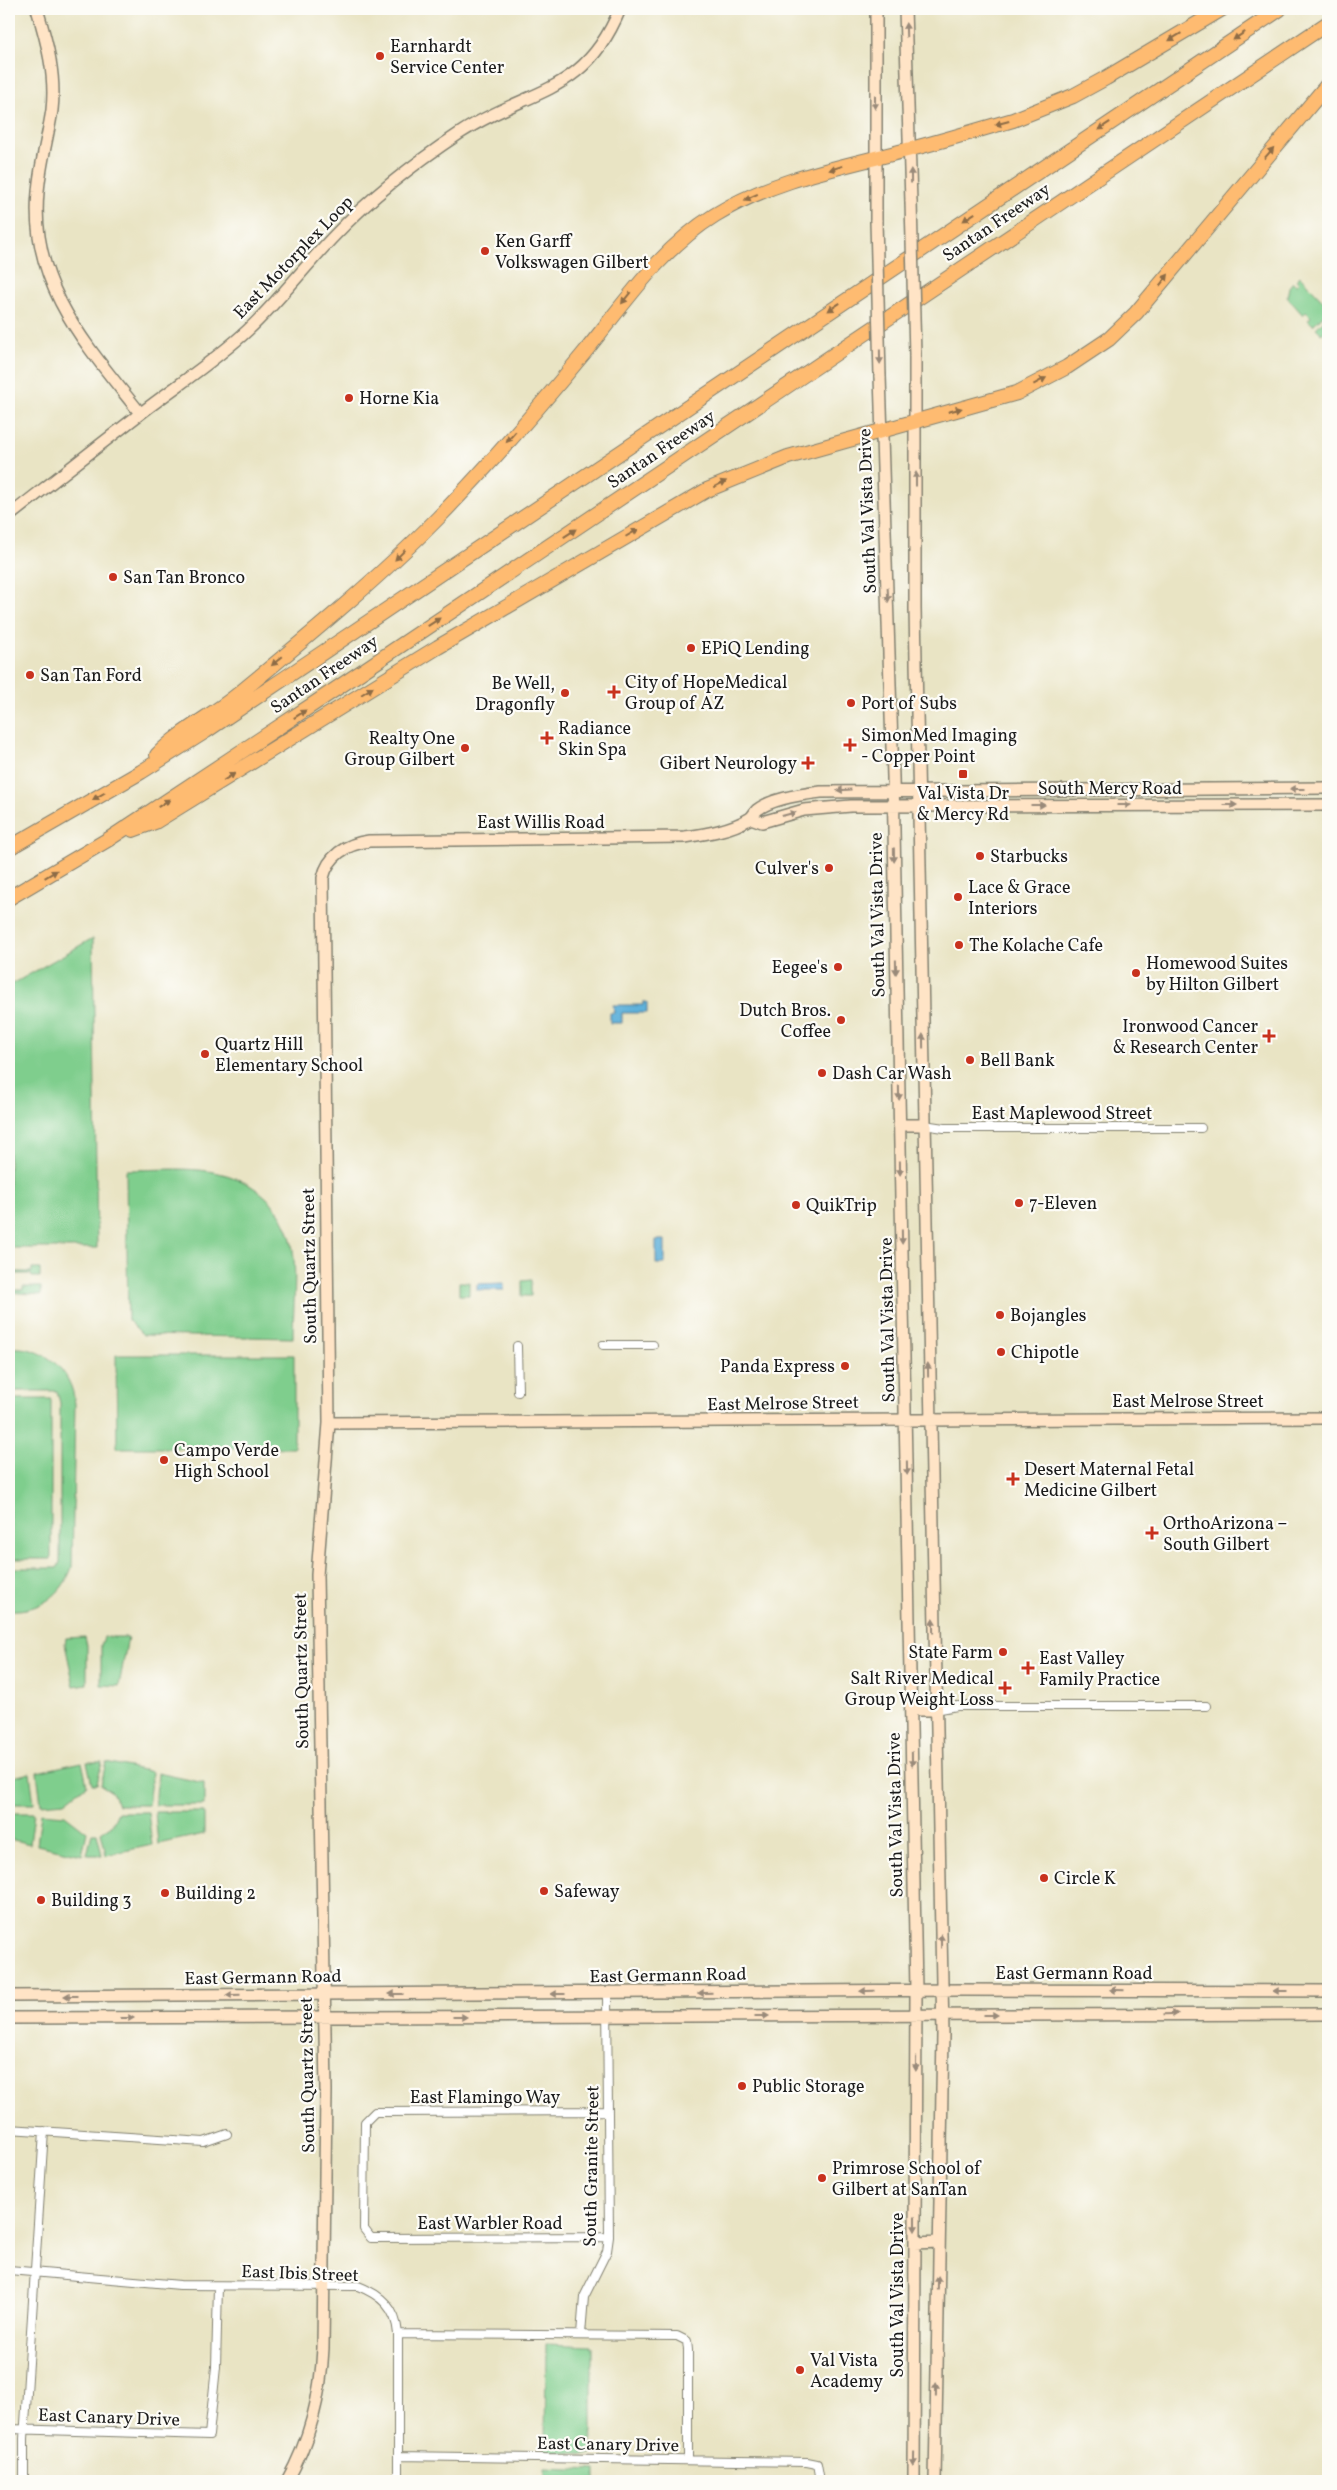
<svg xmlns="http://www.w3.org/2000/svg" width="1337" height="2490" font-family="Vollkorn,serif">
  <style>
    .green { fill: #7fce8d; stroke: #4e7554 }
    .water { fill: #5eb1da; stroke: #3d667b }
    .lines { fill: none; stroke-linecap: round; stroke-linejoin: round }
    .street-casing { stroke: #828070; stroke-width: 10 }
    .secondary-casing { stroke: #828070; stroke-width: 14 }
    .highway-casing { stroke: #828070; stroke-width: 16 }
    .street { stroke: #fff; stroke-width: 8 }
    .secondary { stroke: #ffe4c6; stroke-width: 11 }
    .highway { stroke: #febb71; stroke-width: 14 }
    .secondary-bridge-casing { stroke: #828070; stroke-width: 14; stroke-linecap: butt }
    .secondary-bridge { stroke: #ffe4c6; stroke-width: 11 }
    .oneway { fill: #998a7a }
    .oneway2 { fill: #8d6c46 }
    .poi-dot { fill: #c8321e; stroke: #fdfcf7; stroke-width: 2 }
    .labels { text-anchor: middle; stroke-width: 4.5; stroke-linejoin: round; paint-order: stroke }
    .poi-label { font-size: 18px; fill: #1c1c1c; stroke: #fdfcf7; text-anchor: start }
    .street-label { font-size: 18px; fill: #1c1c1c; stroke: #fdfcf7 }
  </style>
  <rect width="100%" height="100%" fill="#fdfcf7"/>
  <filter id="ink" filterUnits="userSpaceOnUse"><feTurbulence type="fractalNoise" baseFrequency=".02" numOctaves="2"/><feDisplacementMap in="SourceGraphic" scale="10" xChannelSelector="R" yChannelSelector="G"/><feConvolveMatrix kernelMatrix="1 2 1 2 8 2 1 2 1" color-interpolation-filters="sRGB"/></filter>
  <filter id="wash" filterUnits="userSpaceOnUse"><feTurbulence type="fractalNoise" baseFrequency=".0096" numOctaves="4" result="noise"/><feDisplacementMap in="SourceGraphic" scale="20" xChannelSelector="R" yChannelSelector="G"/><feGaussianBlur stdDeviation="1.12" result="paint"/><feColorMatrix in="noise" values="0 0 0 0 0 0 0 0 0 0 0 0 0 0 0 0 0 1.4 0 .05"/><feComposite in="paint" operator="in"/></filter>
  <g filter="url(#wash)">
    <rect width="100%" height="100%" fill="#e9e4c4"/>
    <path class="green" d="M1300,276L1328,306V311L1313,325L1308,320L1311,317L1306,312L1303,315L1287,297L1289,287L1293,282L1296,285L1299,283L1296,280Z
      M1328,316V331L1326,330L1322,334L1316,328Z
      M93,938L97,1248H9V986Z
      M126,1170C178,1170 228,1161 268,1199C281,1212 291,1232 293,1250C297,1278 293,1309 293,1338L143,1335L128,1320Z
      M32,1269H40V1277H32L31,1274H9V1272H32Z
      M531,1280V1296H522V1281Z
      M459,1282H469V1295H459Z
      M23,1287H41V1295L9,1292V1290H23Z
      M9,1348C43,1345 72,1369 75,1404L72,1567C63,1595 39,1612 9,1610V1568H57L60,1562V1403L57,1391H9Z
      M116,1355H294V1448H117Z
      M9,1399H51V1559H9Z
      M85,1637L87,1646V1684L74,1686L65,1644L66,1638Z
      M104,1637H128L119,1686L101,1685V1645Z
      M82,1762L87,1785L65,1802L41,1804L37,1772Z
      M87,1762H102L97,1784H92Z
      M106,1762L152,1772L148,1805H118L112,1792L101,1785Z
      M30,1773L34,1804H9V1778Z
      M158,1773L204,1783V1805H155Z
      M118,1812H148L152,1845L106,1855L101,1832L112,1825Z
      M155,1812H204V1834L158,1844Z
      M9,1813H34L30,1844L9,1839Z
      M41,1813L65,1815L87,1832L82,1855L37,1845Z
      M92,1833H97L102,1855H87Z
      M546,2344L592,2346V2454L545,2452Z
      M545,2468L596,2470V2481H545Z"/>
    <path class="water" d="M643,1002H647V1013H622V1023H610V1013H614L613,1005H643Z
      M656,1240H665V1264H656Z
      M504,1283V1290H477V1284Z"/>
  </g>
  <g filter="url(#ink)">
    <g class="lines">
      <g class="street-casing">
        <path id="street" d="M924,1125L944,1128H1201
          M603,1345H653
          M517,1346L518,1392
          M935,1710L957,1706H1206
          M608,2111L375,2112L365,2122L364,2229L371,2238L609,2237
          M9,2129L204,2142L227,2134
          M9,2270L180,2285L358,2286C381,2295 396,2308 398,2334L677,2336L687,2341L688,2350V2460
          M398,2334V2481
          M581,2334L584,2297L607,2251L609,2237L607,1994
          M9,2429L209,2435L216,2367L218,2286
          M398,2456L807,2462L817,2464L820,2481
          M24,2481V2439L44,2131"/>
      </g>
      <g class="secondary-casing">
        <path id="secondary" d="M37,9C47,42 56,75 52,110C48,137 40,164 38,192C29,284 88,347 140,413
          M876,9V221
          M905,9L911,202
          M915,355V609L921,917L943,2034L935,2481
          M880,376L893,777L916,1990L914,2481
          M9,516C55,480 102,443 149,407C182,382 217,359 248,330C279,301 305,266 335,235C371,197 416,162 460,133C528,88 584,97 620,9
          M751,818L762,822L804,810L851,806L1328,805
          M899,1125H924
          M329,1423L1328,1418
          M911,1710H935
          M9,1996L961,1990L1328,1991
          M9,2018L1328,2014
          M915,2243L939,2242
          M287,2481C310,2440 321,2394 323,2348L326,2090L317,1575L329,1423L323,878C328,856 346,844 369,841L685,837C706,834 731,830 749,819C753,817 754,813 757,810C771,799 803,794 821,792L1328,788"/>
      </g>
      <g class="highway-casing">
        <path id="highway" d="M157,755C180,731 210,717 236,696C305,639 375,582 438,518C489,466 537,410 584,353C625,303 659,250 715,215C773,179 843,167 907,150C943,141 978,130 1013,120L1073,96L1106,78L1222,9
          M133,830L155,822L438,647L707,490L788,457L1017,393L1067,367L1109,339L1136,313L1328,84
          M9,848L141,772L206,731L1280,9
          M9,898L109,839L315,703L1328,23"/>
      </g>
      <use href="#street" class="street"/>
      <use href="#secondary" class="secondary"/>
      <use href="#highway" class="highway"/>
      <g class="secondary-bridge-casing">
        <path id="secondary-bridge" d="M911,202L915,355
          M876,221L880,376"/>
      </g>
      <use href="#secondary-bridge" class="secondary-bridge"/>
    </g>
    <defs><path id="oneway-solid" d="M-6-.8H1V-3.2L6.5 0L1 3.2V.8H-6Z" transform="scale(1.25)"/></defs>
    <g class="oneway">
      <use href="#oneway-solid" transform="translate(906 30) rotate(-92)"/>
      <use href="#oneway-solid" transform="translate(875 102) rotate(90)"/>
      <use href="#oneway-solid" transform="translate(911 176) rotate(-91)"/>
      <use href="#oneway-solid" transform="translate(880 357) rotate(89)"/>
      <use href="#oneway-solid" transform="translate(916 479) rotate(-90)"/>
      <use href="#oneway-solid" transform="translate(888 595) rotate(87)"/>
      <use href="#oneway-solid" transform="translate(1297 789) rotate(180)"/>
      <use href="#oneway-solid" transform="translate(844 790) rotate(177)"/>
      <use href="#oneway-solid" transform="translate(1038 805)"/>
      <use href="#oneway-solid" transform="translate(1124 805)"/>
      <use href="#oneway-solid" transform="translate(1230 805)"/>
      <use href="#oneway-solid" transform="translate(789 814) rotate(-15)"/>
      <use href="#oneway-solid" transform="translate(894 855) rotate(89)"/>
      <use href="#oneway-solid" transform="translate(896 967) rotate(89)"/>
      <use href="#oneway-solid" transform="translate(923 1041) rotate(-91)"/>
      <use href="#oneway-solid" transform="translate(899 1093) rotate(89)"/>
      <use href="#oneway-solid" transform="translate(900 1168) rotate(89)"/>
      <use href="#oneway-solid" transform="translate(902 1237) rotate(89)"/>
      <use href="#oneway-solid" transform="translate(928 1370) rotate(-91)"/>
      <use href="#oneway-solid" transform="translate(907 1468) rotate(89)"/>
      <use href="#oneway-solid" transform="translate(933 1626) rotate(-91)"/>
      <use href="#oneway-solid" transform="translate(912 1759) rotate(89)"/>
      <use href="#oneway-solid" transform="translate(941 1941) rotate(-91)"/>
      <use href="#oneway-solid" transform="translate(1117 1990) rotate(-179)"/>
      <use href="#oneway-solid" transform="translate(867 1991) rotate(179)"/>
      <use href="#oneway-solid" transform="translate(1280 1991) rotate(-180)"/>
      <use href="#oneway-solid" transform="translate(705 1993) rotate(179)"/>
      <use href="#oneway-solid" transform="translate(396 1994) rotate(180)"/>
      <use href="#oneway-solid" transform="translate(558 1994) rotate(180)"/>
      <use href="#oneway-solid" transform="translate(233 1995) rotate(179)"/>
      <use href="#oneway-solid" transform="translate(71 1996) rotate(180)"/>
      <use href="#oneway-solid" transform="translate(1171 2014) rotate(-1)"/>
      <use href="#oneway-solid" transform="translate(991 2015)"/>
      <use href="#oneway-solid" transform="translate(762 2016)"/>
      <use href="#oneway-solid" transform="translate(460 2017)"/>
      <use href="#oneway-solid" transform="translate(127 2018)"/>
      <use href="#oneway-solid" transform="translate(916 2064) rotate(91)"/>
      <use href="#oneway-solid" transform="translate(915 2224) rotate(90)"/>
      <use href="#oneway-solid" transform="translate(938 2283) rotate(-89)"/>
      <use href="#oneway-solid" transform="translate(936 2390) rotate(-89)"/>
      <use href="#oneway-solid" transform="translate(914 2459) rotate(91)"/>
    </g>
    <g class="oneway2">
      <use href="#oneway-solid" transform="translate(1239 36) rotate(146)"/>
      <use href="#oneway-solid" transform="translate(1175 37) rotate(149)"/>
      <use href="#oneway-solid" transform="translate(1002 123) rotate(165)"/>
      <use href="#oneway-solid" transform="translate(1104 126) rotate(146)"/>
      <use href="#oneway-solid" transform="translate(1269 153) rotate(-49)"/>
      <use href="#oneway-solid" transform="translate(836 168) rotate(163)"/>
      <use href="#oneway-solid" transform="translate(751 197) rotate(155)"/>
      <use href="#oneway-solid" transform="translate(969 217) rotate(146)"/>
      <use href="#oneway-solid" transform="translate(1164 280) rotate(-52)"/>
      <use href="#oneway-solid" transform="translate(626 298) rotate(128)"/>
      <use href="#oneway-solid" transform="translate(834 307) rotate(146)"/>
      <use href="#oneway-solid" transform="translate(1040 381) rotate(-28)"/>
      <use href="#oneway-solid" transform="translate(955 410) rotate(-15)"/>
      <use href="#oneway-solid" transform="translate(511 437) rotate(131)"/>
      <use href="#oneway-solid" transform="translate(720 484) rotate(-26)"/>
      <use href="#oneway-solid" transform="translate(570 533) rotate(-33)"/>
      <use href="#oneway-solid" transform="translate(632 533) rotate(-30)"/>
      <use href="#oneway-solid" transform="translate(400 555) rotate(135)"/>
      <use href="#oneway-solid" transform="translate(434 622) rotate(-33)"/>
      <use href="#oneway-solid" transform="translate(277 661) rotate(140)"/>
      <use href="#oneway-solid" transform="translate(367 691) rotate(-32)"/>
      <use href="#oneway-solid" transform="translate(300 714) rotate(-33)"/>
      <use href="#oneway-solid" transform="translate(229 777) rotate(-32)"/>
      <use href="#oneway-solid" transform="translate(99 796) rotate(150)"/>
      <use href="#oneway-solid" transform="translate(164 803) rotate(-33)"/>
      <use href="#oneway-solid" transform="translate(51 874) rotate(-31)"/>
    </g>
  </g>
  <g class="poi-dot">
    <circle cx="380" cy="56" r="5"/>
    <circle cx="485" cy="251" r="5"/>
    <circle cx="349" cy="398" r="5"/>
    <circle cx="113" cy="577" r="5"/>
    <circle cx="691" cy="648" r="5"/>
    <circle cx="30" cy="675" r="5"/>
    <path d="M611.5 684.5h5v5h5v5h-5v5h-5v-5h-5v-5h5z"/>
    <circle cx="565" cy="693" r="5"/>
    <circle cx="851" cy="703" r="5"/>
    <path d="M544.5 730.5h5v5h5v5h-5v5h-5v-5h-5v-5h5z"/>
    <path d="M847.5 737.5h5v5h5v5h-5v5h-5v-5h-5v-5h5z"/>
    <circle cx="465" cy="748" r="5"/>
    <path d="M805.5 755.5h5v5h5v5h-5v5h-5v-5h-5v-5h5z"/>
    <rect x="958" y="769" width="10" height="10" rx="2.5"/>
    <circle cx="980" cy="856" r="5"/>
    <circle cx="829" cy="868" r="5"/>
    <circle cx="958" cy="897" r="5"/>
    <circle cx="959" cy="945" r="5"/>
    <circle cx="838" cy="967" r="5"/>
    <circle cx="1136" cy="973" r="5"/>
    <circle cx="841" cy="1020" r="5"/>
    <path d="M1266.5 1028.5h5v5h5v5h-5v5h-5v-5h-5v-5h5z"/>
    <circle cx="205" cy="1054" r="5"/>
    <circle cx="970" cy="1060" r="5"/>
    <circle cx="822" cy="1073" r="5"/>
    <circle cx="1019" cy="1203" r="5"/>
    <circle cx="796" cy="1205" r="5"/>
    <circle cx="1000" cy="1315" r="5"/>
    <circle cx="1001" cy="1352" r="5"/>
    <circle cx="845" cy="1366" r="5"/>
    <circle cx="164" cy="1460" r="5"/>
    <path d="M1010.5 1471.5h5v5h5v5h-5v5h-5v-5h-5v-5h5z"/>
    <path d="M1149.5 1525.5h5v5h5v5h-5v5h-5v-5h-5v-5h5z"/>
    <circle cx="1003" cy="1652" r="5"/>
    <path d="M1025.5 1660.5h5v5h5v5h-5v5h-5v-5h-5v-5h5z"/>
    <path d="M1002.5 1680.5h5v5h5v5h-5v5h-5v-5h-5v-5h5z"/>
    <circle cx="1044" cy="1878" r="5"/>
    <circle cx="544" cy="1891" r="5"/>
    <circle cx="165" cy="1893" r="5"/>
    <circle cx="41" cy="1900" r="5"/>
    <circle cx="742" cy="2086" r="5"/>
    <circle cx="822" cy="2178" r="5"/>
    <circle cx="800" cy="2370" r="5"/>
  </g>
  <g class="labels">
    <g class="poi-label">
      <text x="390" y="52">Earnhardt<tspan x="390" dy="21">Service Center</tspan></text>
      <text x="495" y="247">Ken Garff<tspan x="495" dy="21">Volkswagen Gilbert</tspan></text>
      <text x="359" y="404">Horne Kia</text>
      <text x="123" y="583">San Tan Bronco</text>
      <text x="701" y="654">EPiQ Lending</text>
      <text x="40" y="681">San Tan Ford</text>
      <text x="625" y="688">City of HopeMedical<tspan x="625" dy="21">Group of AZ</tspan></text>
      <text x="555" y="689" text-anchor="end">Be Well,<tspan x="555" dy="21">Dragonfly</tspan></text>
      <text x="861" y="709">Port of Subs</text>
      <text x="558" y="734">Radiance<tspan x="558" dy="21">Skin Spa</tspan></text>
      <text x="861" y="741">SimonMed Imaging<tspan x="861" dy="21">- Copper Point</tspan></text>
      <text x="455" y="744" text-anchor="end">Realty One<tspan x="455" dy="21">Group Gilbert</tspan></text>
      <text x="797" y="769" text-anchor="end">Gibert Neurology</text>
      <text x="963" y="799" text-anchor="middle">Val Vista Dr<tspan x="963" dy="21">&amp; Mercy Rd</tspan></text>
      <text x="990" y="862">Starbucks</text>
      <text x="819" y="874" text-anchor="end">Culver's</text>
      <text x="968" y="893">Lace &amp; Grace<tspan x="968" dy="21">Interiors</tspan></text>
      <text x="969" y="951">The Kolache Cafe</text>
      <text x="1146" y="969">Homewood Suites<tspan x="1146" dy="21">by Hilton Gilbert</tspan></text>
      <text x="828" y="973" text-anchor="end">Eegee's</text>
      <text x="831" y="1016" text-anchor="end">Dutch Bros.<tspan x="831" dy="21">Coffee</tspan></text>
      <text x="1258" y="1032" text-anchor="end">Ironwood Cancer<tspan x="1258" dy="21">&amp; Research Center</tspan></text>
      <text x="215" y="1050">Quartz Hill<tspan x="215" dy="21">Elementary School</tspan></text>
      <text x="980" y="1066">Bell Bank</text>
      <text x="832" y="1079">Dash Car Wash</text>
      <text x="1029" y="1209">7-Eleven</text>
      <text x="806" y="1211">QuikTrip</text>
      <text x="1010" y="1321">Bojangles</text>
      <text x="1011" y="1358">Chipotle</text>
      <text x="835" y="1372" text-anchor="end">Panda Express</text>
      <text x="174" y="1456">Campo Verde<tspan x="174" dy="21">High School</tspan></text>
      <text x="1024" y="1475">Desert Maternal Fetal<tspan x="1024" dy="21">Medicine Gilbert</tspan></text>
      <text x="1163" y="1529">OrthoArizona –<tspan x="1163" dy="21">South Gilbert</tspan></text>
      <text x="993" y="1658" text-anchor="end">State Farm</text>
      <text x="1039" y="1664">East Valley<tspan x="1039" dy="21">Family Practice</tspan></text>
      <text x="994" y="1684" text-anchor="end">Salt River Medical<tspan x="994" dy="21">Group Weight Loss</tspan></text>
      <text x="1054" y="1884">Circle K</text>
      <text x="554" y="1897">Safeway</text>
      <text x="175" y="1899">Building 2</text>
      <text x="51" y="1906">Building 3</text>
      <text x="752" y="2092">Public Storage</text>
      <text x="832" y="2174">Primrose School of<tspan x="832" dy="21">Gilbert at SanTan</tspan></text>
      <text x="810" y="2366">Val Vista<tspan x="810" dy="21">Academy</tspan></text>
    </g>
    <g class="street-label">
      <text transform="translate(996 222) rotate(-34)" y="6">Santan Freeway</text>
      <text transform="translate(293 257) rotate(-46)" y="6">East Motorplex Loop</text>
      <text transform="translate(661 449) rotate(-34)" y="6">Santan Freeway</text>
      <text transform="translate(867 511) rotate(-92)" y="6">South Val Vista Drive</text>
      <text transform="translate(324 674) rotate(-34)" y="6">Santan Freeway</text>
      <text x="1110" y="794">South Mercy Road</text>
      <text x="541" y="828">East Willis Road</text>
      <text transform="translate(877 915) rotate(-91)" y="6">South Val Vista Drive</text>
      <text x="1062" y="1119">East Maplewood Street</text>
      <text transform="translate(309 1266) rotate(-91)" y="6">South Quartz Street</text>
      <text transform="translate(887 1320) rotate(-91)" y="6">South Val Vista Drive</text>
      <text x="1188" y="1407">East Melrose Street</text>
      <text transform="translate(783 1403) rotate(-1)" y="6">East Melrose Street</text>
      <text transform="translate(301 1671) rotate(-91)" y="6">South Quartz Street</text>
      <text transform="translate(895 1815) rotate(-91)" y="6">South Val Vista Drive</text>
      <text x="1074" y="1979">East Germann Road</text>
      <text transform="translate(668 1975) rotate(-1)" y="6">East Germann Road</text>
      <text transform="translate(263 1977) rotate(-1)" y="6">East Germann Road</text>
      <text transform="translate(307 2075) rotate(-91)" y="6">South Quartz Street</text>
      <text x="485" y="2103">East Flamingo Way</text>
      <text transform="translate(591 2166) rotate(-89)" y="6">South Granite Street</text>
      <text x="490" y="2229">East Warbler Road</text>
      <text transform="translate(300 2273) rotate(2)" y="6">East Ibis Street</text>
      <text transform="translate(897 2295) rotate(-90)" y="6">South Val Vista Drive</text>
      <text transform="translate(109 2417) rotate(2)" y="6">East Canary Drive</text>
      <text transform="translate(608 2444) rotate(1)" y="6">East Canary Drive</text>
    </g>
  </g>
  <rect width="1337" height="2490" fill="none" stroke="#fdfcf7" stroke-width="30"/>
</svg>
